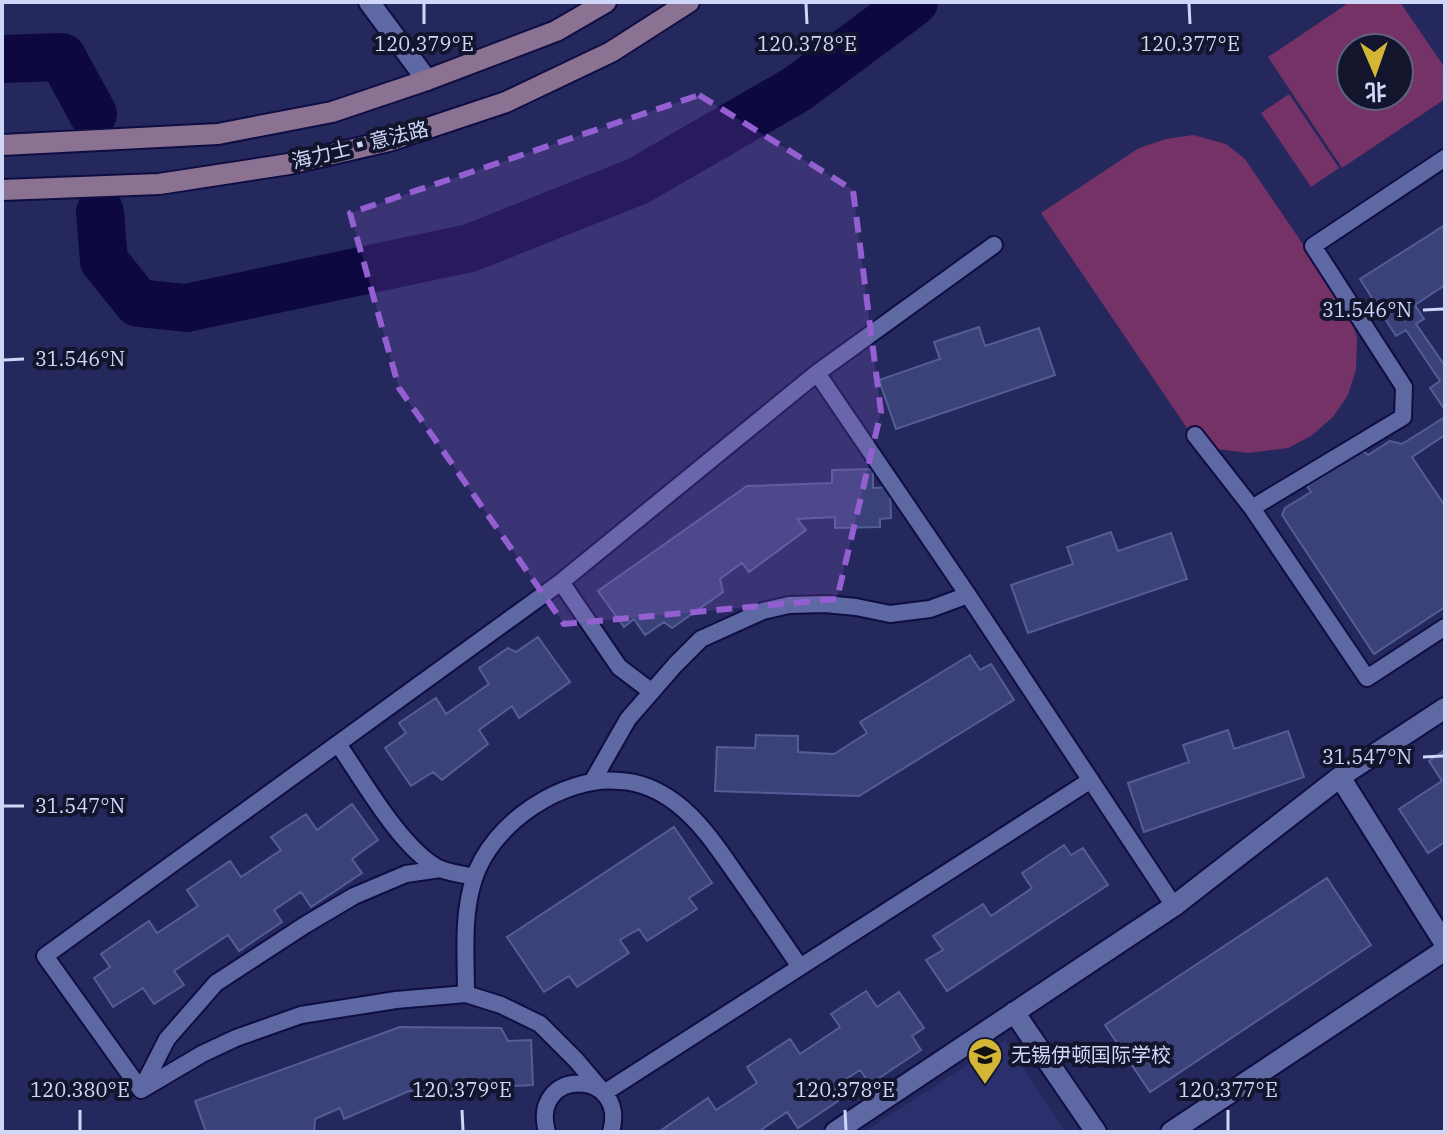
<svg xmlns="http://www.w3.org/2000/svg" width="1447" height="1134" font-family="'IBM Plex Serif','Noto Sans SC',serif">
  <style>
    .built { fill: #2b2f6b }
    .green { fill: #743267; fill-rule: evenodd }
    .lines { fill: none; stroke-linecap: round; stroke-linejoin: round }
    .river { stroke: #0d0940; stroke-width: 48 }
    .building { fill: #3b427a; stroke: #545d97; stroke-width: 2 }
    .lane-casing { stroke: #0f0d41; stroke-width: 20 }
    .street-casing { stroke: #0f0d41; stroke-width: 24 }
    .secondary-casing { stroke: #0f0d41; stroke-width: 24 }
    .lane { stroke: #5e68a3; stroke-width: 16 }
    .street { stroke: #5e68a3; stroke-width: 20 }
    .secondary { stroke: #8b7292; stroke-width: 20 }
    .marked { fill: #945fd0; fill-opacity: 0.2; stroke: #945fd0; stroke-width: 6; stroke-dasharray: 16 10; stroke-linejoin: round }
    .ticks { fill: none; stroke: #cfd7f8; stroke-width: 3 }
    .labels { text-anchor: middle; stroke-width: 8; stroke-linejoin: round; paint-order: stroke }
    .street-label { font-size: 20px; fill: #cfd7f8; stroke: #12152c }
    .poi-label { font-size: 20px; fill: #cfd7f8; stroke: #12152c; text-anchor: start }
    .ticks-label { font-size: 20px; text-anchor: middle; fill: #cfd7f8; stroke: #12152c; stroke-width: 8; stroke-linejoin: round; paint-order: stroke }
  </style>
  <rect width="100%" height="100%" fill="#24285d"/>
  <path class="built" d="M1005,1040L1065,1132H864Z"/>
  <path class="green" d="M1350,2H1400L1445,68V99L1342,168L1268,57ZM1351,48H1399V96H1351Z
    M1289,94L1339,168L1311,187L1261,113Z
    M1193,135L1226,144L1245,159L1349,312L1357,337L1356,370L1348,395L1333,417L1311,436L1288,448L1248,453L1217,449L1189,431L1041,213L1139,148L1166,139Z"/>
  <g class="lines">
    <path class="river" d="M2,59L62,57L93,114
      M100,212L104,261L138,303L186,308L470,248L638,181L797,89L914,2"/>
  </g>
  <path class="building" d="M1445,225V285L1415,305L1424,319L1416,324L1445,366V410L1430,388L1440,381L1406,330L1396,336L1360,279Z
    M979,327L985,346L1039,328L1055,375L896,429L879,380L940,359L934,342Z
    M1445,417V435L1412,457L1445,506V607L1374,654L1282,515L1285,508L1311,492L1307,486L1363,451L1368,455L1390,441L1402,444Z
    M873,469V488L890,487L891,518L880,519V527L835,528V517L797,519L806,530L749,572L742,563L720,579L723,592L672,628L664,622L645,635L634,619L624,627L598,591L747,486L832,483V470Z
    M1111,532L1118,551L1171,533L1187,579L1028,633L1011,585L1073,564L1067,547Z
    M538,637L570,682L519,718L512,706L479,730L488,744L442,780L433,772L411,786L385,748L406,733L399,723L436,698L446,714L489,684L479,668L508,648L516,652Z
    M970,655L980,670L991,664L1014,700L859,796L715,791L717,747L755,748L756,735L798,736V752L834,754L867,733L860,722Z
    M1228,730L1234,749L1288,731L1304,777L1144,832L1128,783L1189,762L1183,745Z
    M1445,750V842L1428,853L1399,809L1442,781L1429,761Z
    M352,804L378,840L352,859L362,873L311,907L301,892L274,910L282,922L239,951L228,935L174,971L184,985L154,1004L143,988L113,1007L94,978L110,967L101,954L149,921L157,933L198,906L187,890L230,861L241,877L281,850L271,837L306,814L317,830Z
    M674,827L712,883L689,898L697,909L647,941L639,929L620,940L629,953L577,987L569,976L544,992L507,937Z
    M1064,845L1071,855L1083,848L1108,885L947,991L926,960L943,950L933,936L983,904L991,916L1032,888L1022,873Z
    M1327,878L1371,945L1150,1092L1105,1025Z
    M866,991L877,1007L899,992L924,1028L912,1036L921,1050L870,1084L860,1070L834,1087L841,1099L798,1128L787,1112L758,1132L660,1131L708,1098L716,1110L757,1083L747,1067L790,1039L800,1054L840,1027L831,1014Z
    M400,1027L501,1028L508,1041L531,1040L533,1085L409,1091L344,1119L340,1108L315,1119L314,1132H206L195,1101Z"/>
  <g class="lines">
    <g class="lane-casing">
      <path id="lane" d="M1445,158L1313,246L1404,387L1403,417L1252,508L1367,678L1445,627
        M994,245L817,373L561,582L45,956L141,1090L202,1054L236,1038L301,1015L396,1000L466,994L501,1005L540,1024L576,1060L604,1093L1091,780
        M817,373L968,595L1174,906
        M1195,435L1252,508
        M561,582L619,667L652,692
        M338,744C363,780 400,847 438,868C448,873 463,874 474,877
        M592,782L628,719L675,665L701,639L763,611L789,605L825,604L856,607L890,614L930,609L968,595
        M466,994C466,956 462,915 474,879C491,824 563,775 620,781C640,782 660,791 676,803C702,823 719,850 738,877C759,907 780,937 800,967
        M142,1088L167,1039L216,983L305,925L354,896L406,874L440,869
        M547,1132C529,1067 629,1068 611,1132"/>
    </g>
    <g class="street-casing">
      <path id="street" d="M369,2L427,80
        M1340,777L1445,944
        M1014,1012L1096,1132
        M835,1132L1174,906L1340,777L1445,708
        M1171,1132L1445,950"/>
    </g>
    <g class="secondary-casing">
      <path id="secondary" d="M2,145L218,134L332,112L427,80L556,31L606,2
        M2,190L159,184L289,164L389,141L506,102L611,52L689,2"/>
    </g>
    <use href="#lane" class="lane"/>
    <use href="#street" class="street"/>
    <use href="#secondary" class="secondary"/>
  </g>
  <path class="marked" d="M699,95L853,190L881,412L837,599L564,624L399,388L350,213Z"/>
  <path class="ticks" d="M424,4V24M806,4L807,24M1189,4L1190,24M1423,310L1443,309M4,360L24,359M1423,757L1443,756M4,806H24M80,1110V1130M462,1110L463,1130M845,1110L846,1130M1228,1110V1130"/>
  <defs>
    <g id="school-pin" transform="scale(1.8)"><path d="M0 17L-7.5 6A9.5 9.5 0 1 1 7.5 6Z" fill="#d3b635" stroke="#12152c"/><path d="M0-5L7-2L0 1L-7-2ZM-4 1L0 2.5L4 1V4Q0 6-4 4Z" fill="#111"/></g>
  </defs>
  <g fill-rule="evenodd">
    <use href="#school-pin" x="985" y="1055"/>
  </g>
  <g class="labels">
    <g class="street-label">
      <text transform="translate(360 145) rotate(-14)" y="7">海力士▪意法路</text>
    </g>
    <g class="poi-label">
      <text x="1011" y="1062">无锡伊顿国际学校</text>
    </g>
  </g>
  <g class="ticks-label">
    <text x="424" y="51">120.379°E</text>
    <text x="807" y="51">120.378°E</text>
    <text x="1190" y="51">120.377°E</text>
    <text x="1367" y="317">31.546°N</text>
    <text x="80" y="366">31.546°N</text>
    <text x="1367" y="764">31.547°N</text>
    <text x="80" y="813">31.547°N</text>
    <text x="80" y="1097">120.380°E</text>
    <text x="462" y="1097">120.379°E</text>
    <text x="845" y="1097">120.378°E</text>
    <text x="1228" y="1097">120.377°E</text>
  </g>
  <rect width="1447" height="1134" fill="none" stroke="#cfd7f8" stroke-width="8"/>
  <g transform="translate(1375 72) rotate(178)"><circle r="38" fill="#12152c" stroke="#5e637e" stroke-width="2"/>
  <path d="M0-6L14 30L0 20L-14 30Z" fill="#d3b635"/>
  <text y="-12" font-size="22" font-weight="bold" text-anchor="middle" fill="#cfd7f8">北</text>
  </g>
</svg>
